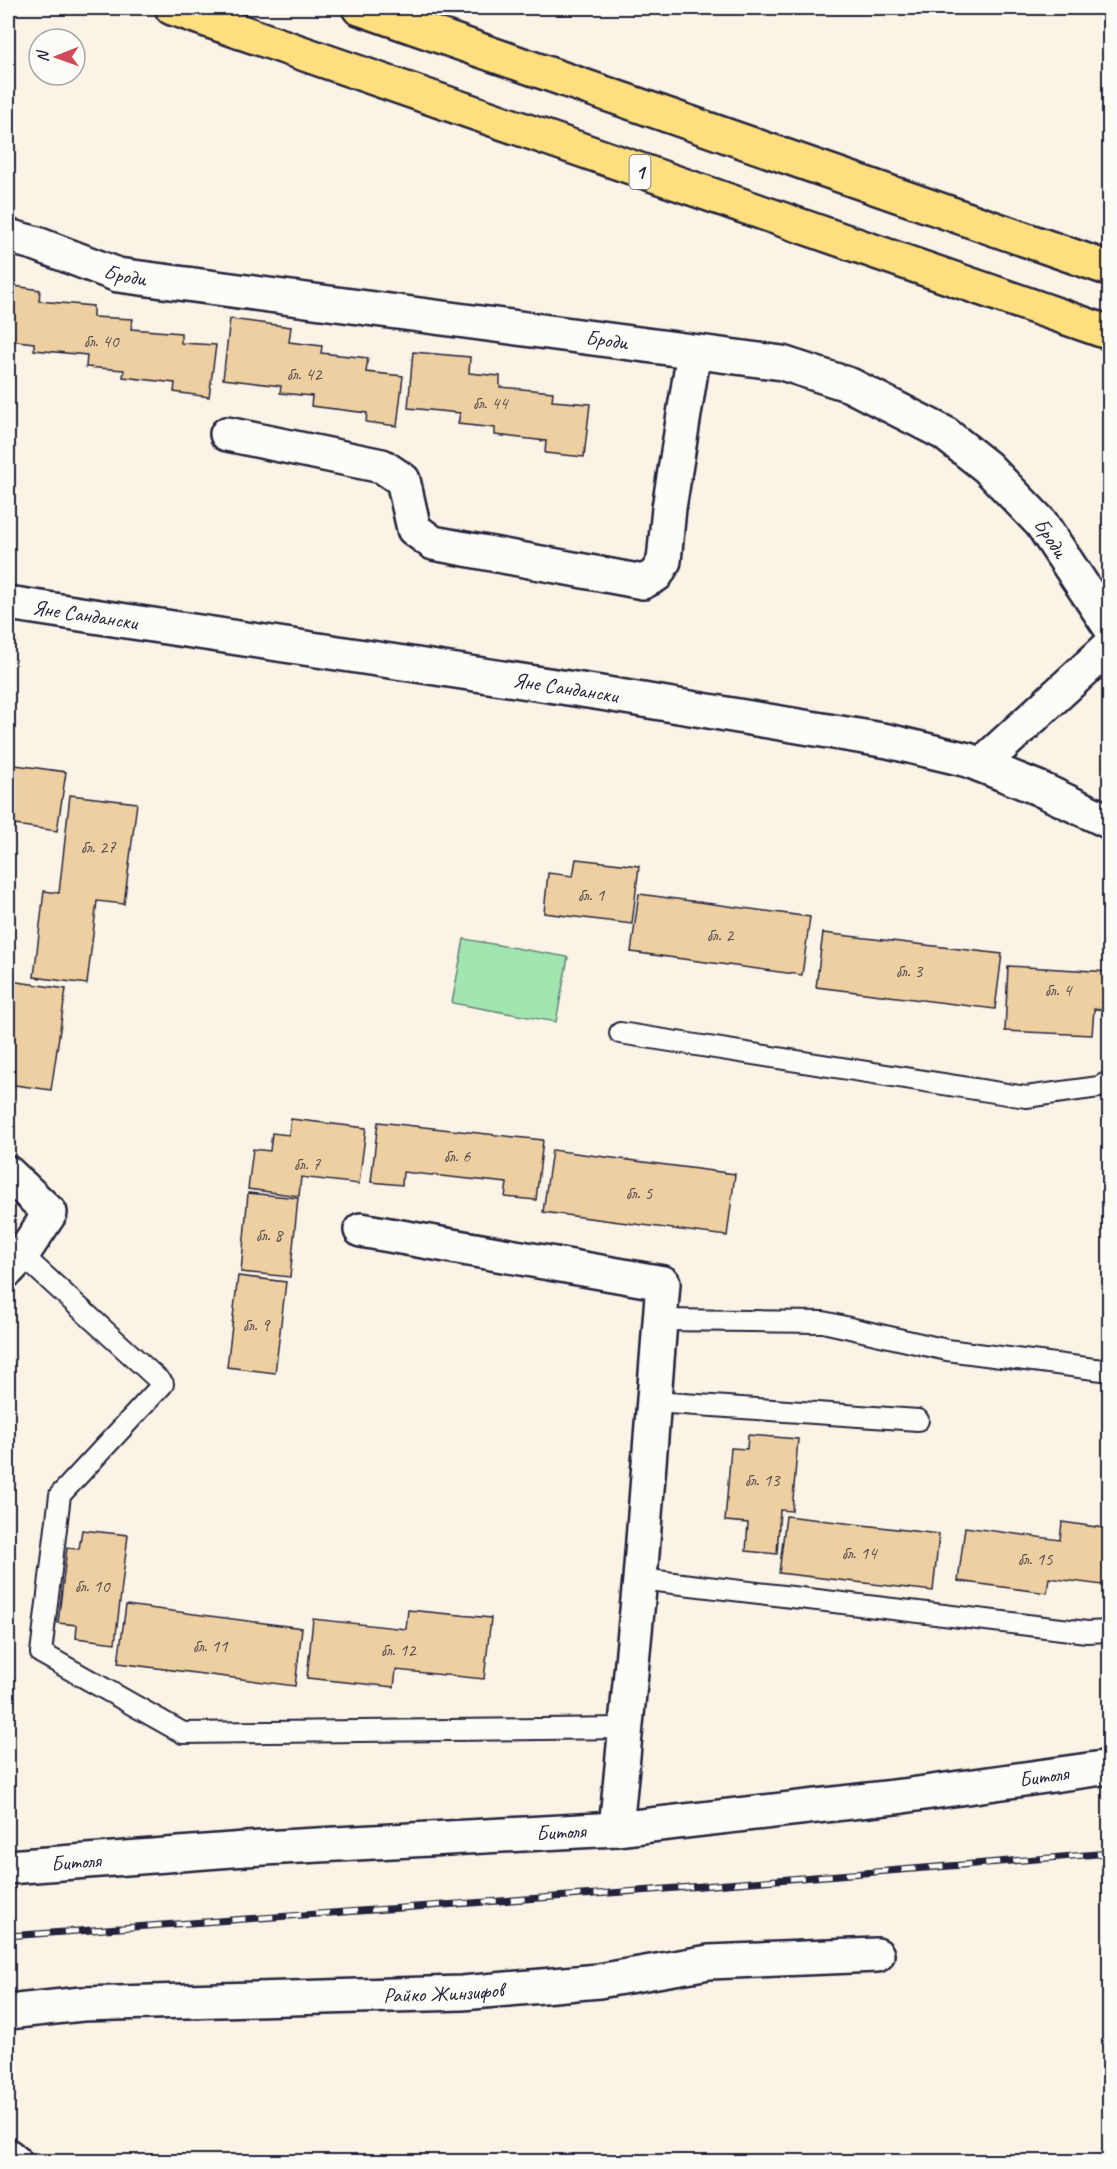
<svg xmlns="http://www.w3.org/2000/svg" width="1117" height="2169" font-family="Caveat,sans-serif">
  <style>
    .green { fill: #a2e5b0; stroke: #628476; stroke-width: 1.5 }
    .building { fill: #eecfa1; stroke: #22223b; stroke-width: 1.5 }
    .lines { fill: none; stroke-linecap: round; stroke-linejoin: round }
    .service-casing { stroke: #22223b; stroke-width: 24 }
    .minor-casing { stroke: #22223b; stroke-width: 38 }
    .tertiary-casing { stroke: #22223b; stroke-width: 38 }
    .primary-casing { stroke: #22223b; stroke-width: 38 }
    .service { stroke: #fdfcf7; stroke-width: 20 }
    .minor { stroke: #fdfcf7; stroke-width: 33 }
    .tertiary { stroke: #fdfcf7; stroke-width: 33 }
    .primary { stroke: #fedf80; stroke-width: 33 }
    .rail-casing { stroke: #22223b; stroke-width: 7 }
    .rail { stroke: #fdfcf7; stroke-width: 4.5; stroke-dasharray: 14; stroke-linecap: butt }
    .labels { text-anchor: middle; stroke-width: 6; stroke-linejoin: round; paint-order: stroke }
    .number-label { font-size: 18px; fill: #554d54 }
    .shield { fill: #fdfcf7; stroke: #646373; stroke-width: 1.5 }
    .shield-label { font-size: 20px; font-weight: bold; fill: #22223b }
    .street-label { font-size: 21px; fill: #22223b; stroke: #fdfcf7 }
  </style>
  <rect width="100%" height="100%" fill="#faf3e6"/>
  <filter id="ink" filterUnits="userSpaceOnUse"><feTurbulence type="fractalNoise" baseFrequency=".0167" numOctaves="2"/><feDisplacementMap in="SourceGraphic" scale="12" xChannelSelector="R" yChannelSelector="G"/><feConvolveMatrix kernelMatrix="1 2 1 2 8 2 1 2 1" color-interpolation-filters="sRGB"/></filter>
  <g filter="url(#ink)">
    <path class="green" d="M464,939L568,957L556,1022L452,1003Z"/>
    <path class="building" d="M8,285L40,290L39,301L93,306V317L133,319L131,329L181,333V343L216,345L209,397L174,392L175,383L123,377L124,370L86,367L87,355L34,350V343L8,340Z
      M230,319L291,327L289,342L322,346L321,353L368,358L366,372L403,376L397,426L366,422L367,413L311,406L312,396L280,393L281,386L223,379Z
      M413,352L470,357L469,373L500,376V387L553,392L552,401L590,404L584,457L545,453L546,441L495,435V428L458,424L460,413L408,408Z
      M8,764L66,772L57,831L8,824Z
      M70,795L137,803L124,904L97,901L87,984L34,977L44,891L59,893Z
      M576,859L639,866L632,924L544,913L548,873L573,876Z
      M639,894L810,917L802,975L631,952Z
      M823,933L1002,954L995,1009L816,987Z
      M1008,966L1110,972V1010L1094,1009L1092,1035L1005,1031Z
      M10,981L66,989L51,1090L8,1084Z
      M291,1119L366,1128L359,1184L301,1177L299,1196L248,1189L253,1149L270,1151L272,1133L289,1135Z
      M378,1122L543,1140L536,1200L505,1197L507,1183L403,1172L402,1185L371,1182Z
      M552,1150L735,1174L727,1236L543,1212Z
      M248,1193L298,1198L290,1277L241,1272Z
      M238,1276L286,1282L275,1373L227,1367Z
      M748,1435L798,1439L792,1511L780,1510L777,1554L746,1551L748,1523L725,1521L731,1448L747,1449Z
      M786,1516L939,1534L933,1591L779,1573Z
      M1062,1522L1110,1529V1586L1049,1578L1047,1593L958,1581L965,1527L1060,1540Z
      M82,1530L128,1535L115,1643L76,1638L77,1625L58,1623L67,1548L79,1549Z
      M126,1605L302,1628L295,1686L118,1663Z
      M408,1610L491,1618L484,1679L396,1670L394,1687L307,1678L313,1619L406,1629Z"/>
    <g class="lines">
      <g class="service-casing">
        <path id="service" d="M620,1033L1026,1097L1099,1087L1110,1081
          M22,1255L163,1384L60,1495L41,1653L183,1733L624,1728
          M660,1320L823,1322L947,1350L1110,1371
          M654,1402L918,1420
          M640,1579L1087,1632L1110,1631"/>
      </g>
      <g class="minor-casing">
        <g id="minor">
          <path id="s1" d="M8,236L37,244L118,275L782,363L850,385L944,433L987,467L1041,523L1110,627"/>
          <path d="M227,434L382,466L403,480L414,529L433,543L643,582L656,575L664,561L669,508L694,352"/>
          <path d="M8,1173L50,1213L22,1255L8,1270"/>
          <path d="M361,1230L663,1283L640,1579L616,1829"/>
          <path id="s2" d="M8,2012L82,2004L462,1993L599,1981L709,1962L877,1955"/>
          <path d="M8,2156L15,2162"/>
        </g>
      </g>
      <g class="tertiary-casing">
        <g id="tertiary">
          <path id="s3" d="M8,603L601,693L888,741L968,760L1038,788L1110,822"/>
          <path d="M981,765L1110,646"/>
          <path id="s4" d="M8,1867L245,1849L616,1829L903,1796L1110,1767"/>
        </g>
      </g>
      <g class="primary-casing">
        <path id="primary" d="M172,8L1110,333
          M359,8L1110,269"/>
      </g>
      <use href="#service" class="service"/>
      <use href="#minor" class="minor"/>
      <use href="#tertiary" class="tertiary"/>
      <use href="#primary" class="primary"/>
      <g class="rail-casing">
        <path id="rail" d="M8,1936L652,1890L1110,1853"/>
      </g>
      <use href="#rail" class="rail"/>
    </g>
  </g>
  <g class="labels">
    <g class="number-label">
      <text x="101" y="347">бл. 40</text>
      <text x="304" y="380">бл. 42</text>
      <text x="490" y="409">бл. 44</text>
      <text x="98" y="853">бл. 27</text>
      <text x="591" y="901">бл. 1</text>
      <text x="720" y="941">бл. 2</text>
      <text x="909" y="977">бл. 3</text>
      <text x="1058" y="996">бл. 4</text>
      <text x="457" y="1162">бл. 6</text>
      <text x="307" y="1170">бл. 7</text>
      <text x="639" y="1199">бл. 5</text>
      <text x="269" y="1241">бл. 8</text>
      <text x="256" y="1331">бл. 9</text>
      <text x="762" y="1486">бл. 13</text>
      <text x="859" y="1559">бл. 14</text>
      <text x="1035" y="1565">бл. 15</text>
      <text x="92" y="1592">бл. 10</text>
      <text x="210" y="1652">бл. 11</text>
      <text x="398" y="1656">бл. 12</text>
    </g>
    <rect class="shield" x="629.5" y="155" width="21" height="34" rx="4.5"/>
    <g class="shield-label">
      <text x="640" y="179">1</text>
    </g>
    <g class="street-label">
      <text dy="7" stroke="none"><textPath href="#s1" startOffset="124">Броди</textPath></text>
      <text dy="7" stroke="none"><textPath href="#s1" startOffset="610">Броди</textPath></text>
      <text dy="7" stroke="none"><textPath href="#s1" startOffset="1114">Броди</textPath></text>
      <text dy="7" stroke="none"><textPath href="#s3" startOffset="78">Яне Сандански</textPath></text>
      <text dy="7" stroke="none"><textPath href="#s3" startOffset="564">Яне Сандански</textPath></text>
      <text dy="7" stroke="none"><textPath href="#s4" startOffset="1040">Битоля</textPath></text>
      <text dy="7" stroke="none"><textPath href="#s4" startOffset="554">Битоля</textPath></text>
      <text dy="7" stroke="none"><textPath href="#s4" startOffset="68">Битоля</textPath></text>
      <text dy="7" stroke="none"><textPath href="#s2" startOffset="436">Райко Жинзифов</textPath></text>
    </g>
  </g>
  <rect width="1117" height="2169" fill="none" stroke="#fdfcf7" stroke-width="30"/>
  <rect x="15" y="15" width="1087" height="2139" fill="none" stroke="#22223b" stroke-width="2" filter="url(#ink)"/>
  <g transform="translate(57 57) rotate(269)"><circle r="28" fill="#fdfcf7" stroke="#a5a5ac" stroke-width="1.5"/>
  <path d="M0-4.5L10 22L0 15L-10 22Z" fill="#d1495b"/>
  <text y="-9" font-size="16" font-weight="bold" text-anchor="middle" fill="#22223b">N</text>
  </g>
</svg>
